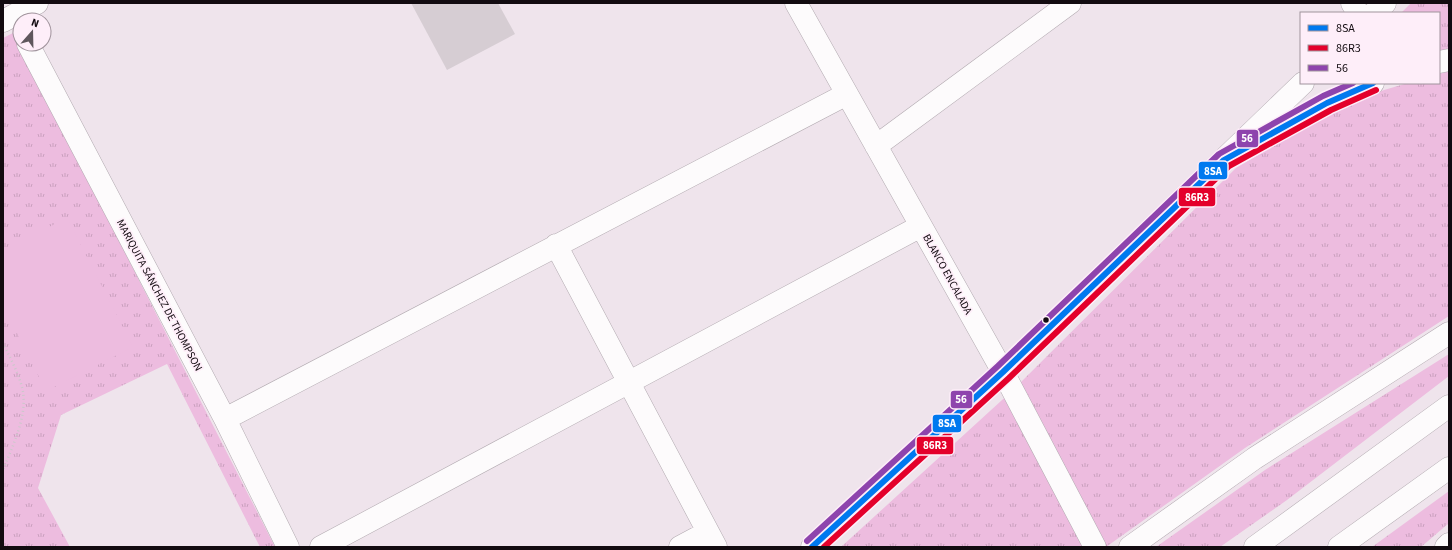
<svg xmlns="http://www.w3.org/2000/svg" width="1452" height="550" font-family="'Source Sans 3',sans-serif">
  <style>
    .grass { fill: url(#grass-tufts) }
    .garden { fill: #edbcdf }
    .building { fill: #d6cdd3 }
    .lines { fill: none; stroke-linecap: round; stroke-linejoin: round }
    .minor-casing { stroke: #b2aab0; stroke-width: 23 }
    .highway-casing { stroke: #b2aab0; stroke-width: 23 }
    .path { stroke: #ccc8cb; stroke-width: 2.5; stroke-dasharray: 1 3; stroke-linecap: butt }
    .minor { stroke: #fdfbfc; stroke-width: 22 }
    .highway { stroke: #fdfbfc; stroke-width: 22 }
    .bus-1-casing { stroke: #feeef9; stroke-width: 9 }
    .bus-2-casing { stroke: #feeef9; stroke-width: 9 }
    .bus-3-casing { stroke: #feeef9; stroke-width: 9 }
    .bus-1 { stroke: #0079ef; stroke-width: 6 }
    .bus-2 { stroke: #e4002b; stroke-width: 6 }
    .bus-3 { stroke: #8e44ad; stroke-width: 6 }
    .bus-dot { fill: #120b10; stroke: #feeef9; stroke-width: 1.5 }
    .labels { text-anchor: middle; stroke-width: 3.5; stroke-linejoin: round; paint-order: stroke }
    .street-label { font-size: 11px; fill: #120b10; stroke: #feeef9 }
    .line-badge { stroke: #feeef9; stroke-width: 1.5 }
    .badge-label { font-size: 11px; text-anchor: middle; font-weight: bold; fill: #fff }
  </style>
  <defs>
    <pattern id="grass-tufts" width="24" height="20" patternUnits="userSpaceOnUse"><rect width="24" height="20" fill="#edbcdf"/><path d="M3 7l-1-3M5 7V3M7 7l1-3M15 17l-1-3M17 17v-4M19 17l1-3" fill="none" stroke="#caa0be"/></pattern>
  </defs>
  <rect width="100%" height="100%" fill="#efe4ec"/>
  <path class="grass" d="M1411,3H1449V50L1439,52V13H1401Z
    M13,33L275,547H260L167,364L61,415L38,488L70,547H3V38Z
    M1449,71V316L1245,448L1106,547H841L1013,390L1236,168L1332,111L1384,90L1408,83H1439V74Z
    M1449,354V376L1287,500L1220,547H1156L1265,470Z
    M1449,491V523L1421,547H1372Z"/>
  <path class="garden" d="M67,218L133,347L46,391L3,305V250Z"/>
  <path class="building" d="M411,3H498L515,34L447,70Z"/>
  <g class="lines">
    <g class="minor-casing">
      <path id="minor" d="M796,3L1003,372L1095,547
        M1352,3L1358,13
        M1374,13L1385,3
        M3,21L37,3
        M28,44L225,419L288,547
        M876,146L1070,3
        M556,245L716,547
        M225,419L847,94
        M321,547L921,226
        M680,547L708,532
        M812,547L1003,372L1303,83"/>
    </g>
    <g class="highway-casing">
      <path id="highway" d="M1439,62L1449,60
        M1224,160L1327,103L1373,83
        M1130,547L1255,458L1449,333
        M1255,547L1449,406
        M1339,547L1449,468
        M1446,547L1449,544"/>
    </g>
    <path class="path" d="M3,343C10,358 20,375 23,392C27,418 12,447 3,470"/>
    <use href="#minor" class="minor"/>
    <use href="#highway" class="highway"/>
    <g class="bus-1-casing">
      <path id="bus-1" d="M812,547L1003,372L1224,160L1327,103L1373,83"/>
    </g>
    <g class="bus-2-casing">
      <path id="bus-2" d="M824,547L1009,378L1229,166L1331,110L1376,90"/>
    </g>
    <g class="bus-3-casing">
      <path id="bus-3" d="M807,541L998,366L1219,154L1323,96L1353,83"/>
    </g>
    <use href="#bus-1" class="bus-1"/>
    <use href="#bus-2" class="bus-2"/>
    <use href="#bus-3" class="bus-3"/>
  </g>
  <circle class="bus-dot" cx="1046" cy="320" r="3.5"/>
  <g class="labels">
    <g class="street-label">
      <text transform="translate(948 274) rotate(61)" y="4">BLANCO ENCALADA</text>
      <text transform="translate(160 295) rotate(62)" y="4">MARIQUITA SÁNCHEZ DE THOMPSON</text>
    </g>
  </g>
  <g class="line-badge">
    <rect x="1236" y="129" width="23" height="19" rx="4" fill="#8e44ad"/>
    <rect x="1198" y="161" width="30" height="19" rx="4" fill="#0079ef"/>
    <rect x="1178" y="187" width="38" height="20" rx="4" fill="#e4002b"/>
    <rect x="950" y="390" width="23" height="19" rx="4" fill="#8e44ad"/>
    <rect x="932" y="414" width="30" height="19" rx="4" fill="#0079ef"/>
    <rect x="916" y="436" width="38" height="19" rx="4" fill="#e4002b"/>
  </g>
  <g class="badge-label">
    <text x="1247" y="142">56</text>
    <text x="1213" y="175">8SA</text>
    <text x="1197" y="201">86R3</text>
    <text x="961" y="403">56</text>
    <text x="947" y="427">8SA</text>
    <text x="935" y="449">86R3</text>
  </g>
  <rect width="1452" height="550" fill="none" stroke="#120b10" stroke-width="8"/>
  <rect x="1300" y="12" width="140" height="72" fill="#feeef9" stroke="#a0939c"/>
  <rect x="1308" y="25" width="20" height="6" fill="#0079ef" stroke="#a0939c"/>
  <text x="1336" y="32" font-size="12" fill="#120b10">8SA</text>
  <rect x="1308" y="45" width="20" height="6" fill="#e4002b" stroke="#a0939c"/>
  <text x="1336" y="52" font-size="12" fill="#120b10">86R3</text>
  <rect x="1308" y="65" width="20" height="6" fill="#8e44ad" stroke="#a0939c"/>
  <text x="1336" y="72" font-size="12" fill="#120b10">56</text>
  <g transform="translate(32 32) rotate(20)"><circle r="19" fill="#feeef9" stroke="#a0939c"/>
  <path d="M0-3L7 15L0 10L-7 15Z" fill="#5f575d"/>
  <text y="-6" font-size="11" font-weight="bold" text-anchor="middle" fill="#120b10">N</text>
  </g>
</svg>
